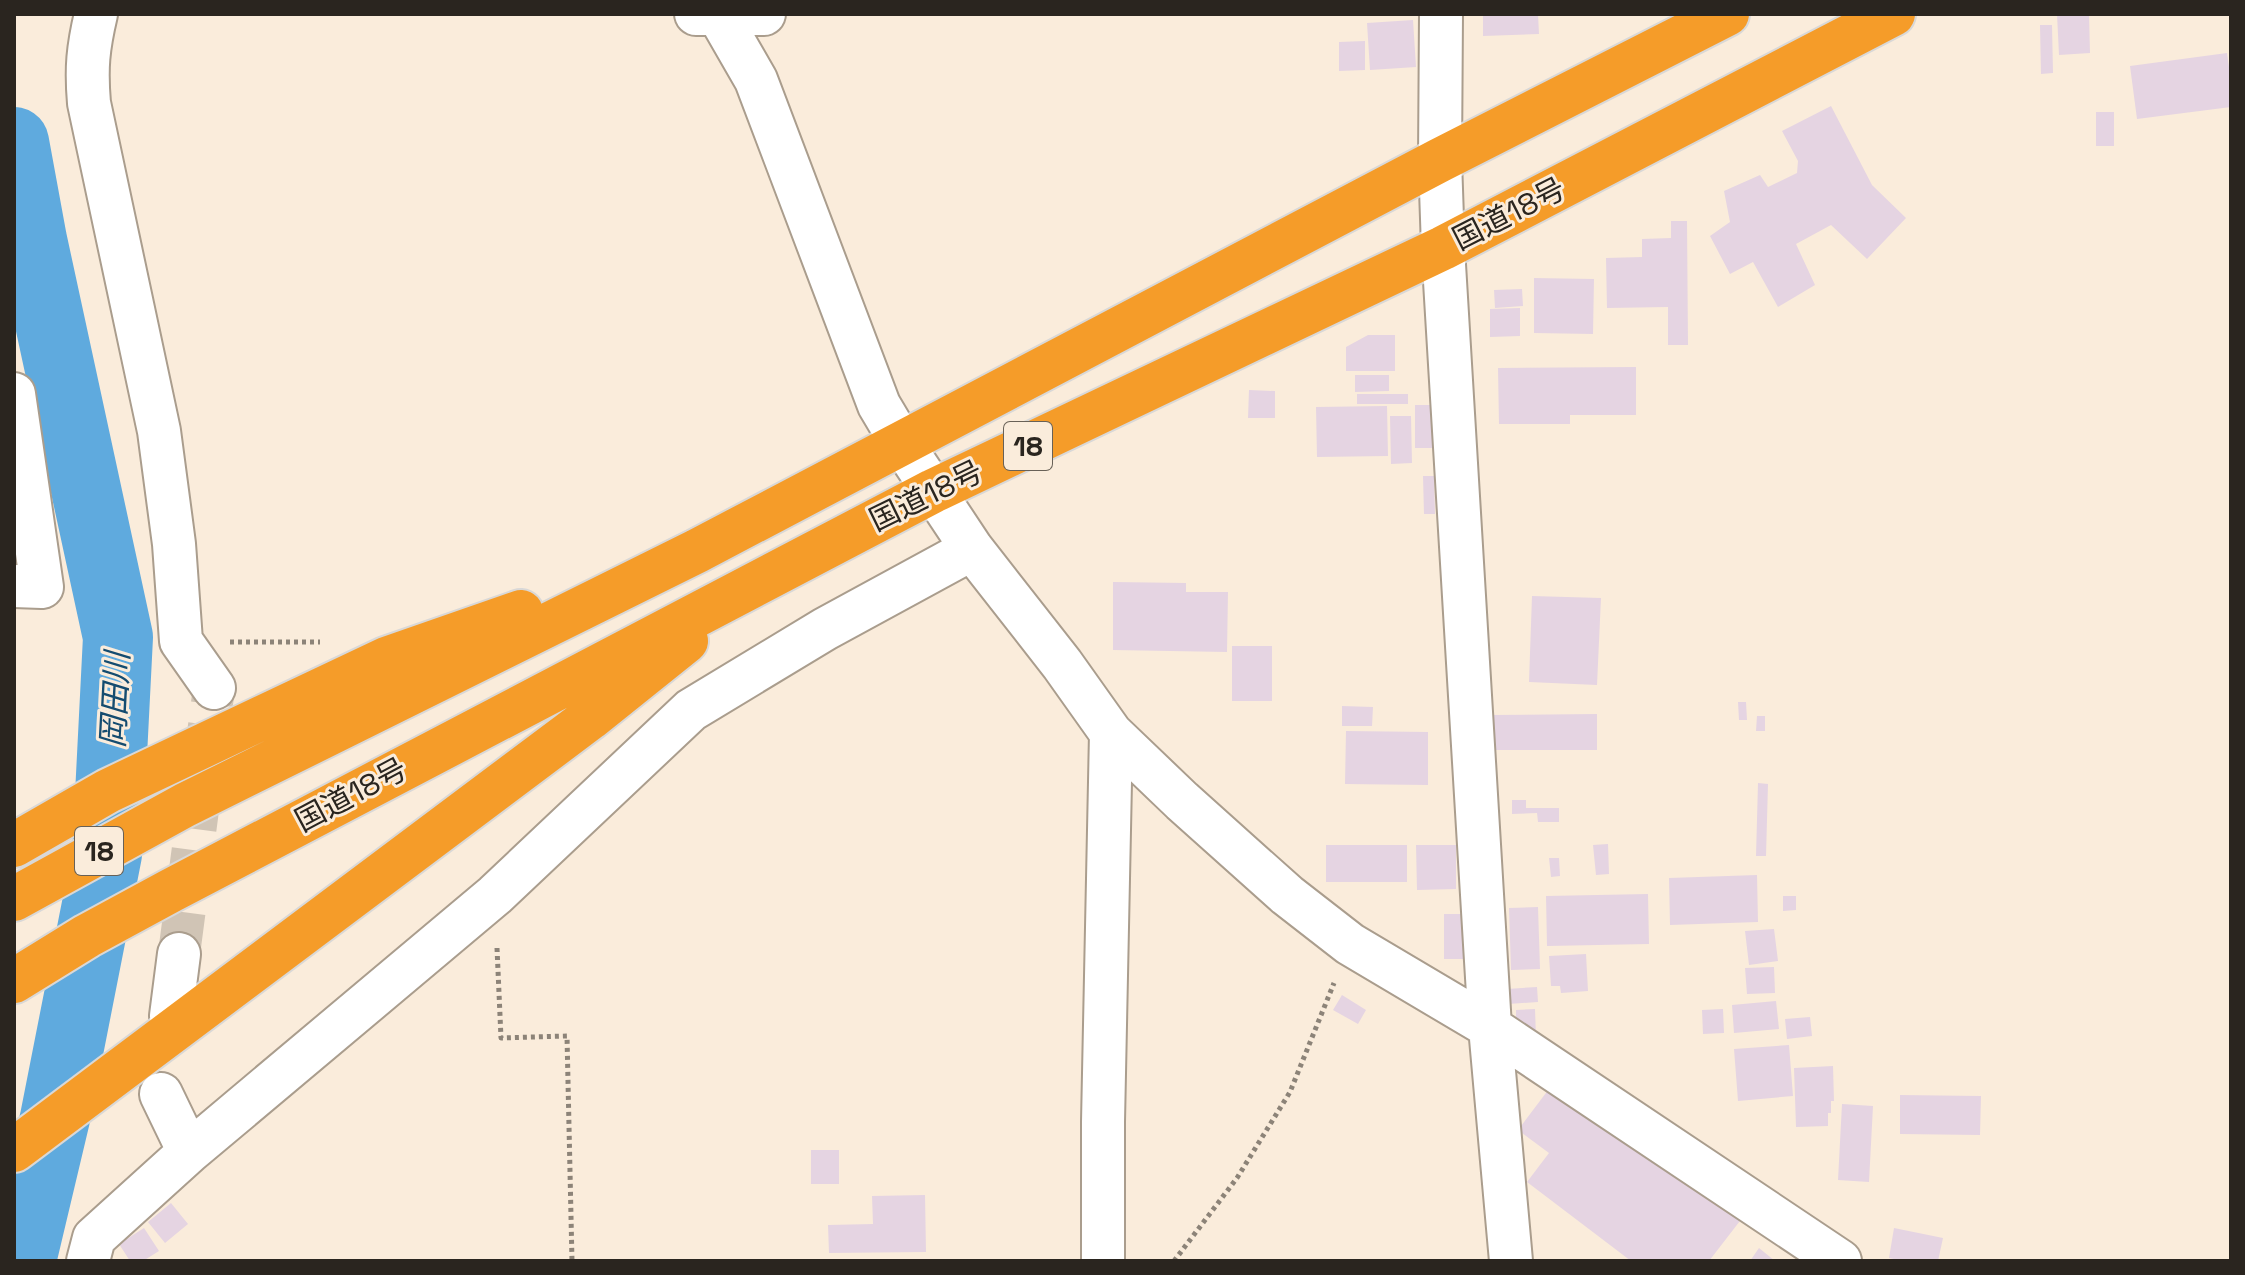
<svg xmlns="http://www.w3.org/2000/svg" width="2245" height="1275" font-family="'Space Grotesk','Noto Sans JP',sans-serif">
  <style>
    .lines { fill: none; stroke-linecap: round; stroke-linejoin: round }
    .river { stroke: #5faade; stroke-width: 70 }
    .building { fill: #e5d4e2 }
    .street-tunnel { stroke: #d0c4b5; stroke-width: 42; stroke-dasharray: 42 21; stroke-linecap: butt }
    .street-casing { stroke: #aa9d8d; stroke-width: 46 }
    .highway-casing { stroke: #d9d8d7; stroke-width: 48 }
    .path { stroke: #8c8378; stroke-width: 5; stroke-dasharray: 4 4; stroke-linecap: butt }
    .street { stroke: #fff; stroke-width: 42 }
    .highway { stroke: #f59c29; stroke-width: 44 }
    .labels { text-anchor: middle; stroke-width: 6; stroke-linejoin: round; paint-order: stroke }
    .shield { fill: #faecdb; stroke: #686157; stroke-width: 2 }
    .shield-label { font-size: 28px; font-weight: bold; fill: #2a251f }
    .street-label { font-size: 30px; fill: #2a251f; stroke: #faecdb }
    .water-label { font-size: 32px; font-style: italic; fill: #144c70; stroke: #faecdb }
  </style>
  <rect width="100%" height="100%" fill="#faecdb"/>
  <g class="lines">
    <path class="river" d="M14,142L32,240L118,637L107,854L55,1118L21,1261"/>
  </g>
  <path class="building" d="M1483,14H1538L1539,34L1483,36Z
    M2057,14H2089L2090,53L2059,55Z
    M1413,20L1416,67L1370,70L1367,23Z
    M2040,25H2052L2053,73L2041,74Z
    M1365,41V70L1339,71V42Z
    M2227,53L2231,81V107L2137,119L2130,66Z
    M1831,106L1872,185L1906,218L1867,259L1831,225L1796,244L1815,285L1778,307L1753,262L1730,274L1710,236L1730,222L1724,191L1760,175L1768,187L1797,173L1798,161L1782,131Z
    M2096,112H2114V146H2096Z
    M1671,221H1687L1688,345H1668V307L1607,308L1606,258L1642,257V239L1671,238Z
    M1534,278L1594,279L1593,334L1534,333Z
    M1522,289L1523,306L1495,308L1494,290Z
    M1520,308V336L1490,337V309Z
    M1368,335H1395V371H1346V347Z
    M1636,367V415H1570V424H1499L1498,368Z
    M1355,375H1389V391L1355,392Z
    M1249,390L1275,391V418H1248Z
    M1357,394H1408V404H1357Z
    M1415,405H1437V448H1415Z
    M1387,406L1388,456L1317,457L1316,407Z
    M1390,416H1411L1412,463L1391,464Z
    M1423,476H1434L1435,514H1424Z
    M1113,582L1186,583V592H1228L1227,652L1113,650Z
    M1532,596L1601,598L1597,685L1529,682Z
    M1232,646H1272V701H1232Z
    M1738,702H1746L1747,720H1739Z
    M1342,706L1373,707L1372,726H1342Z
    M1597,714V750H1491V715Z
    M1757,716H1765V731H1756Z
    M1346,731L1428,732V785L1345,784Z
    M1758,783L1768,784L1766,856H1756Z
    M1512,800H1526V808H1559V822H1538L1537,813L1512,814Z
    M1608,844L1609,874L1596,875L1593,845Z
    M1326,845H1407V882H1326Z
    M1416,845H1456V889L1417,890Z
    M1549,858H1559L1560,876L1551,877Z
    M1757,875L1758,922L1670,925L1669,878Z
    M1648,894L1649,944L1547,946L1546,896Z
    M1783,896H1796V910L1783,911Z
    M1538,907L1540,969L1511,970L1509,908Z
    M1444,914H1464L1465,959H1444Z
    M1774,929L1778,961L1749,965L1745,931Z
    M1586,954L1588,991L1561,993L1560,986H1551L1549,956Z
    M1774,967L1775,993L1747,994L1745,968Z
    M1537,987L1538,1002L1508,1004L1507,989Z
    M1342,995L1366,1010L1358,1024L1333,1010Z
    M1776,1001L1779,1029L1734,1033L1732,1005Z
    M1535,1009L1536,1037L1516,1038V1010Z
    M1723,1009L1724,1033L1703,1034L1702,1010Z
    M1810,1017L1812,1036L1787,1039L1785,1019Z
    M1789,1045L1793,1096L1738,1101L1734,1049Z
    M1833,1066L1834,1101H1831V1113H1828V1126L1796,1127L1794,1068Z
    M1558,1077L1743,1217L1709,1261H1631L1527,1182L1549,1153L1518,1130Z
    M1900,1095L1981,1096L1980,1135L1900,1134Z
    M1842,1104L1873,1106L1869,1182L1838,1180Z
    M811,1150H839V1184H811Z
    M925,1195L926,1252L829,1253L828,1225L873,1224L872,1196Z
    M171,1203L188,1224L165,1243L148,1222Z
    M144,1228L159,1251L143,1261H130L119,1244Z
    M1894,1228L1943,1238L1938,1261H1903L1889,1258Z
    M1759,1248L1775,1261H1750Z"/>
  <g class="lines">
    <path class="street-tunnel" d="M179,954L214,688"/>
    <g class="street-casing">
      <path id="street" d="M96,14C88,48 86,68 89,103L159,431L174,544L181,641L214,688
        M696,14H764
        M718,14L756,80L879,405L901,442L972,549L1062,664L1111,733L1182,801L1287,895L1350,944L1490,1027L1840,1261
        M1441,14L1440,160L1443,248L1490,1027L1511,1261
        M14,394L42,587L14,586
        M171,1016L179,954
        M161,1094L189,1152
        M88,1261L94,1238L189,1152L495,895L691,710L825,629L972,549
        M1103,1261V1122L1111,733"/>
    </g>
    <g class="highway-casing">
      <path id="highway" d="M14,845L108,791L386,659L521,612
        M14,899L185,805L697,551L1440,160L1727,14
        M14,981L87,936L170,891L933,491L1443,248L1893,14
        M14,1150L590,718L686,641"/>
    </g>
    <path class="path" d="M230,642H320
      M497,948L501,1038L567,1036L572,1261
      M1174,1261L1237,1178L1290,1092L1334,983"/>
    <use href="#street" class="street"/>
    <use href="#highway" class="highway"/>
  </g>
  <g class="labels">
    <g class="shield">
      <rect x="1004" y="422" width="48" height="48" rx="6"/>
      <rect x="75" y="827" width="48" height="48" rx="6"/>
    </g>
    <g class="shield-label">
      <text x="1028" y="456">18</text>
      <text x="99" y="861">18</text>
    </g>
    <g class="street-label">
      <text transform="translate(1509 214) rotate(-27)" y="10">国道18号</text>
      <text transform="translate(926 496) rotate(-26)" y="10">国道18号</text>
      <text transform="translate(351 795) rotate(-28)" y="10">国道18号</text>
    </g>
    <g class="water-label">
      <text transform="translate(115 700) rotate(-87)" y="11">岡田川</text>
    </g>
  </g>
  <rect width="2245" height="1275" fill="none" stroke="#2a251f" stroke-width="32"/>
</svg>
